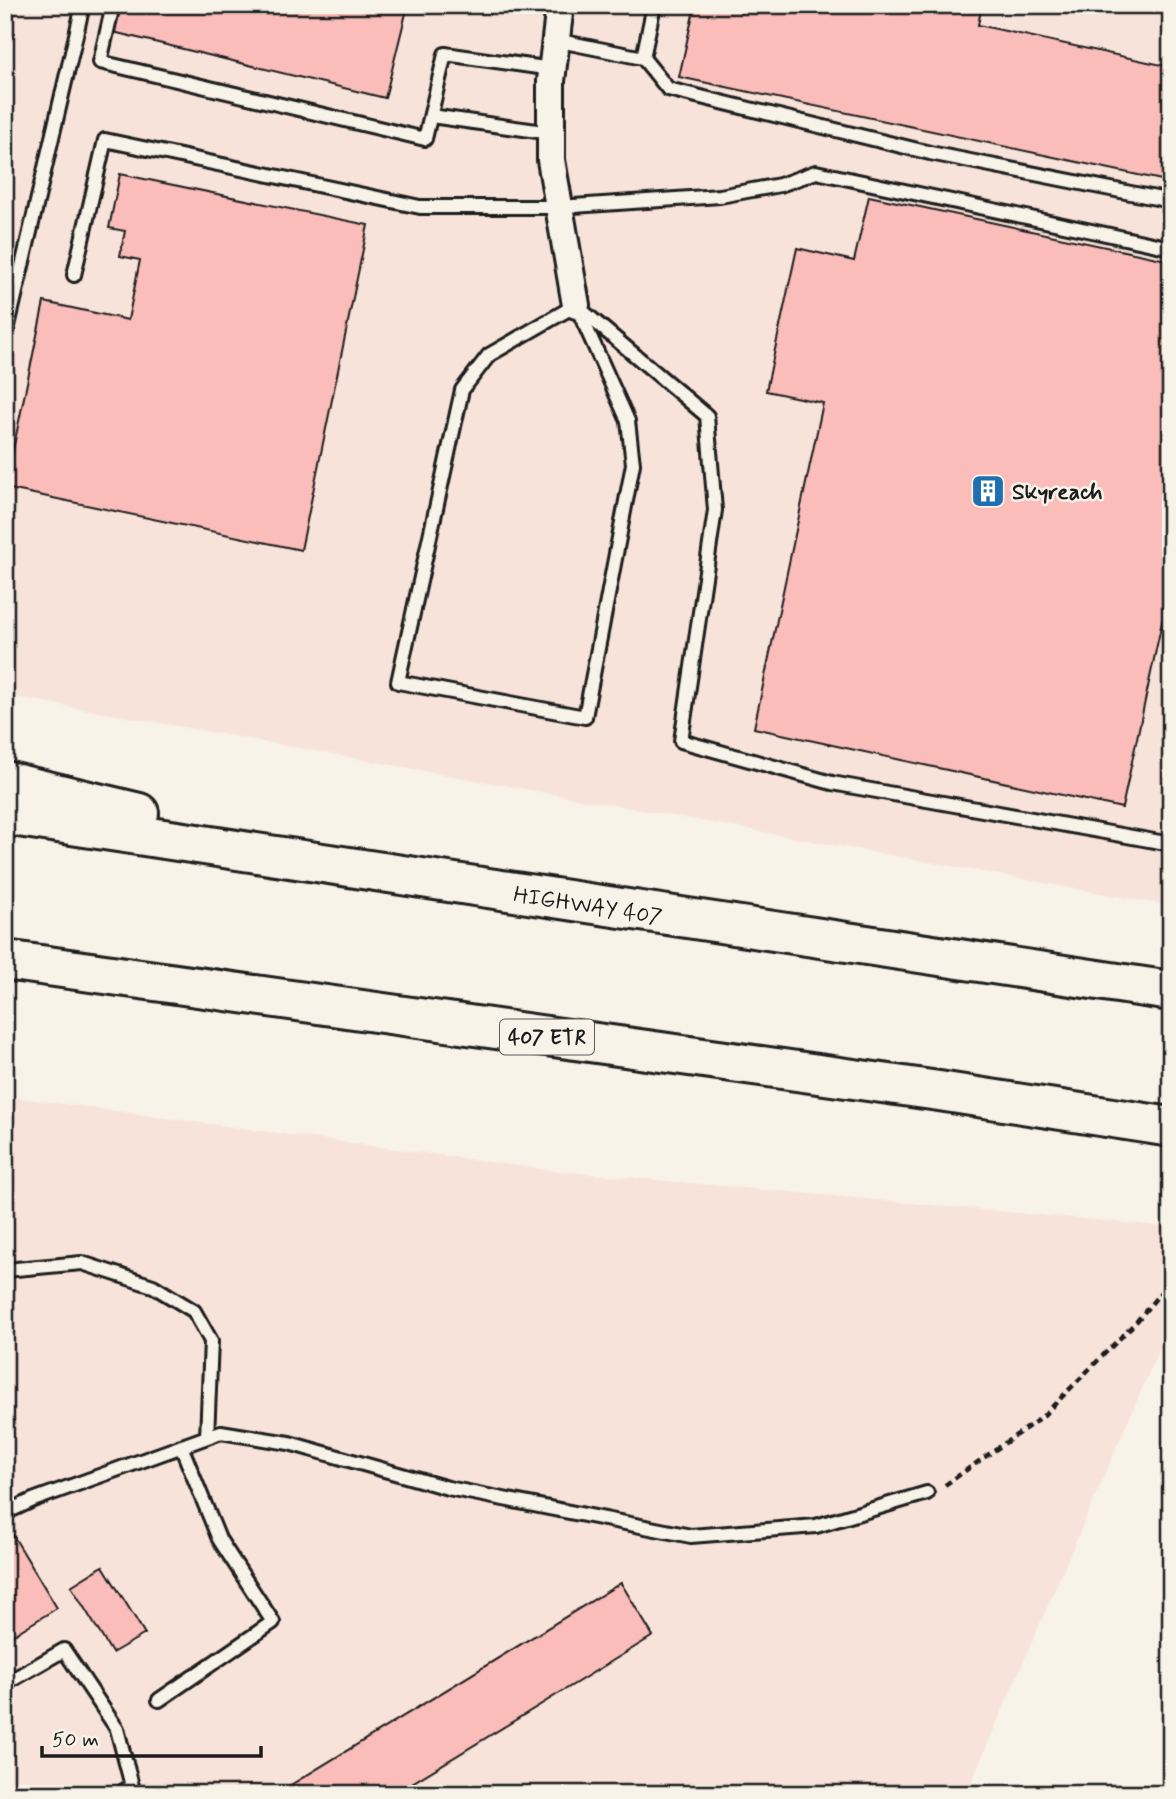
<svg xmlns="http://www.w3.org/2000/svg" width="1176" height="1799" font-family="Mynerve,sans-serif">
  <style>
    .built { fill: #f8e3da }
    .building { fill: #fabdba; stroke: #1c1c1c; stroke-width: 2 }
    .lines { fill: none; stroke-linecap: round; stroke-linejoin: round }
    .service-casing { stroke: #1c1c1c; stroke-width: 18 }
    .minor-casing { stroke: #1c1c1c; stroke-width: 32 }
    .motorway-casing { stroke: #1c1c1c; stroke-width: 44 }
    .path { stroke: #1c1c1c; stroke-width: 4.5; stroke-dasharray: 7 5; stroke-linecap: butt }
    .service { stroke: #f7f3e8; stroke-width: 12 }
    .minor { stroke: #f7f3e8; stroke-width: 26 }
    .motorway { stroke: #f7f3e8; stroke-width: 38 }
    .labels { text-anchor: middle; stroke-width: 5; stroke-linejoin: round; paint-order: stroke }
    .shield { fill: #f7f3e8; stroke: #5e5c59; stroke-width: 2 }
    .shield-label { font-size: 21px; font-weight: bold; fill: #1c1c1c }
    .poi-label { font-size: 23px; font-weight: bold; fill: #1c1c1c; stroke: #f7f3e8; text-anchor: start }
    .street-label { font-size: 23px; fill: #1c1c1c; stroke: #f7f3e8 }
  </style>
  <rect width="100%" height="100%" fill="#f7f3e8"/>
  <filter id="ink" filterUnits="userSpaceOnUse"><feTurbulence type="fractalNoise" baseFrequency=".0143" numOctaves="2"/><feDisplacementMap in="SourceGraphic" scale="14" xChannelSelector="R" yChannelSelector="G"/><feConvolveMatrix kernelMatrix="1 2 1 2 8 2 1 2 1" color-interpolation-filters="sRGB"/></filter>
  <g filter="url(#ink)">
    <path class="built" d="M5,5H1171V906L5,695Z
      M5,1096L549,1170L1171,1227V1322L966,1794H5Z"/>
    <path class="building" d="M120,5H408L385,98L113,32Z
      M695,5H982L978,25L1171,67V182L679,77Z
      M120,174L368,225L301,550L5,488L44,302L128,320L140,260L120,256L125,231L109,228Z
      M869,196L1171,261V580L1122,808L754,728L823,403L766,391L797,248L854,261Z
      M11,1532L57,1608L5,1640V1536Z
      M103,1566L145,1634L112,1653L71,1586Z
      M621,1583L653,1636L394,1794H276Z"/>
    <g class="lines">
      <g class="service-casing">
        <path id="service" d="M113,5L100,62L425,139L445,54L552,69
          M555,40L643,58L654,5
          M643,58L668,89L930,153L1171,201
          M431,116L551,133
          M74,275L105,140L420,207H559L720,196L780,185L816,172L1171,248
          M576,305L628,421L633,464L585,717L398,682L462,390L489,355Z
          M579,308L707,416L715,510L681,741L832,783L1171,844
          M5,339L83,5
          M5,1270L82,1263L153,1286L194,1311L211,1341L207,1437
          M5,1513L33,1500L221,1432L289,1443L448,1488L691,1536L816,1526L927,1493
          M5,1684L64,1650L117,1729L132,1786L119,1794
          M159,1700L273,1622L219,1539L181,1446"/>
      </g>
      <g class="minor-casing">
        <path id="minor" d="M560,5L551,81V160L576,305"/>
      </g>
      <g class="motorway-casing">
        <path id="motorway" d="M5,781L139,813
          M5,815L1171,991
          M5,960L939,1091L1171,1127"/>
      </g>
      <path class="path" d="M945,1485L1042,1417L1137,1321L1171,1280"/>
      <use href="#service" class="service"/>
      <use href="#minor" class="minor"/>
      <use href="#motorway" class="motorway"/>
    </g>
  </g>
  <defs>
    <g id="building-square" transform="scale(1.75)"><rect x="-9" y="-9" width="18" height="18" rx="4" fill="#1f6fb2" stroke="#f7f3e8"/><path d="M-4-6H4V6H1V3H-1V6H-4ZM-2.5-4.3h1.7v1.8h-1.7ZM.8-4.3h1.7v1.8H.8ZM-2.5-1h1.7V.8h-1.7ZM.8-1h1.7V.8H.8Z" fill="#fff"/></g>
  </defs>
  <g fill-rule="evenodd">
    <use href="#building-square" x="988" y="491"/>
  </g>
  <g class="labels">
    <rect class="shield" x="500" y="1019.5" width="94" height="35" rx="5"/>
    <g class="shield-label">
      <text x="547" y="1044">407 ETR</text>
    </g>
    <g class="poi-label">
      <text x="1012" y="499">Skyreach</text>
    </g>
    <g class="street-label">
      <text transform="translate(588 905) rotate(9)" y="8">HIGHWAY 407</text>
    </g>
  </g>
  <rect width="1176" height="1799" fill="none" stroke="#f7f3e8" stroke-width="28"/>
  <rect x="14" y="14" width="1148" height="1771" fill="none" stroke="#1c1c1c" stroke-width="2.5" filter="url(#ink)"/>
  <path d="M42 1746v10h219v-10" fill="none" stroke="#1c1c1c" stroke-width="3.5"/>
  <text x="52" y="1746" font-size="21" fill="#1c1c1c" stroke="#f7f3e8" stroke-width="5" paint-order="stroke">50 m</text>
</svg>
